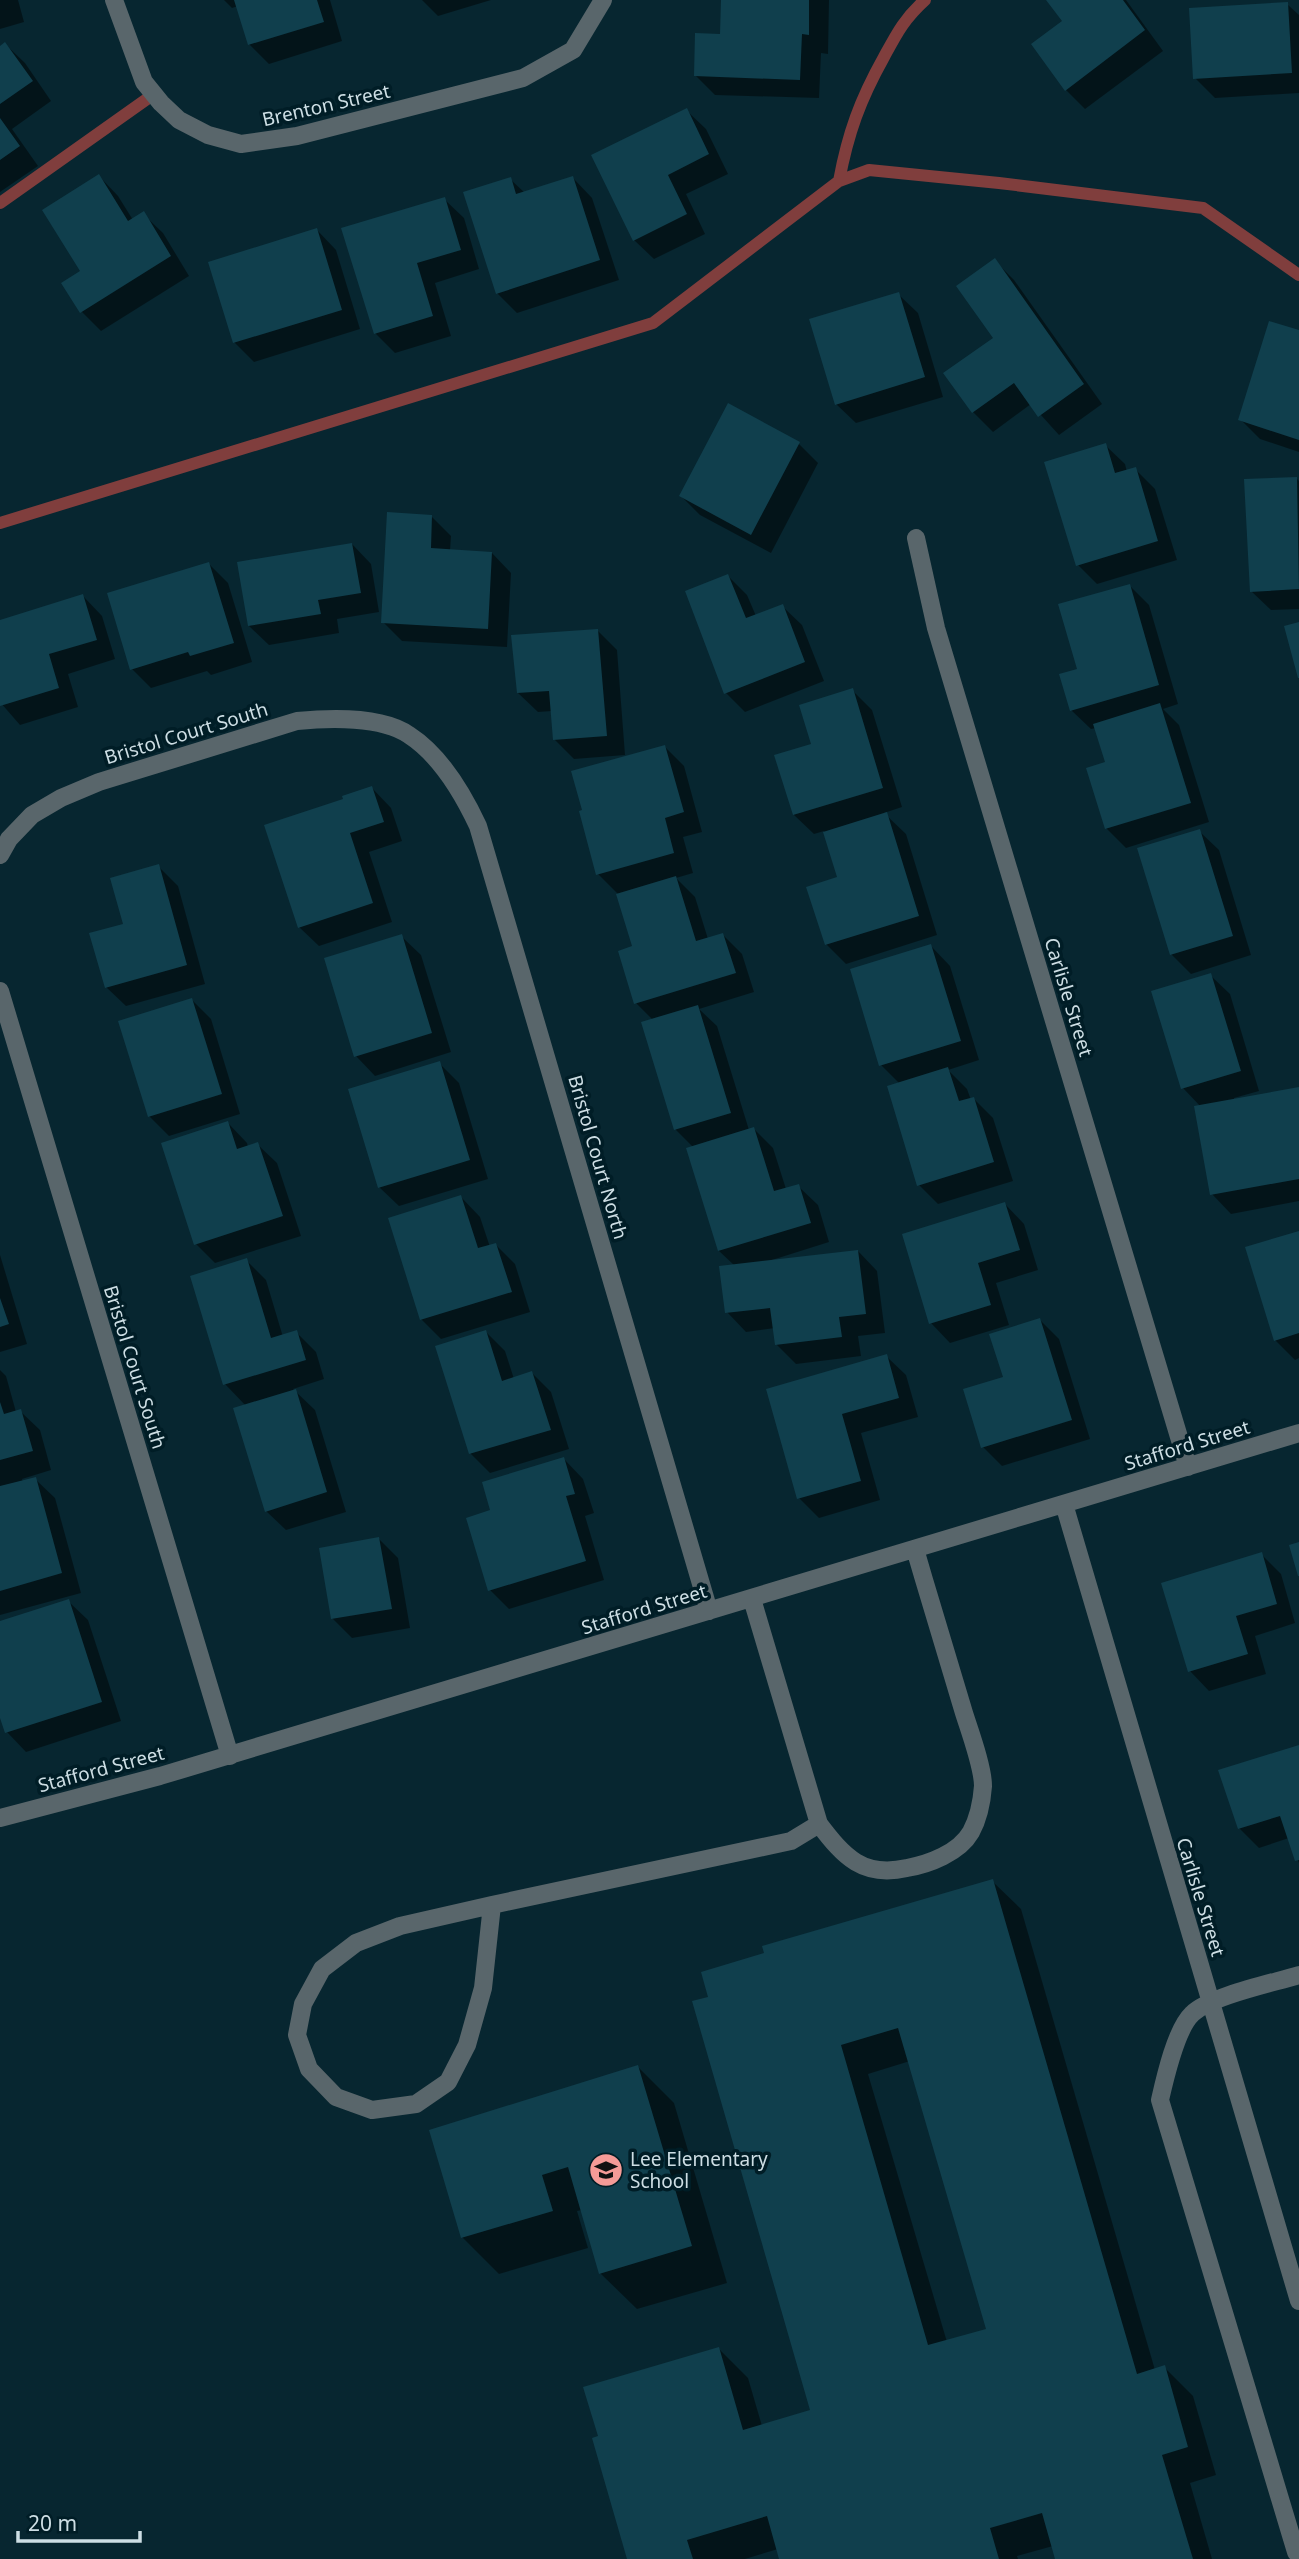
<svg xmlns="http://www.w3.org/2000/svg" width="1299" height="2559" font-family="'Noto Sans',sans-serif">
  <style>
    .shadow { fill: #0007; fill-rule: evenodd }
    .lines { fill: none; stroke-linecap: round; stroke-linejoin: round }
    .stream { stroke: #803e3d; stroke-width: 12 }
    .building { fill: #103f4d; fill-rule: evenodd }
    .minor { stroke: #59666b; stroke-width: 18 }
    .labels { text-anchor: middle; stroke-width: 7; stroke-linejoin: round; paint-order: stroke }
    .street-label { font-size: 19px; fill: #cddee4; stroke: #001d26 }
    .poi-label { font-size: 19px; fill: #cddee4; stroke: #001d26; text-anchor: start }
  </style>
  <rect width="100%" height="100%" fill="#072630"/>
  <path class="shadow" d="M0,0H18L24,22L0,29Z
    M224,0H330L342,41L269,64L249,44L238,6L232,8Z
    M422,0H491L438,16Z
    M723,0H829L828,54L821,53L819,98L715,95L696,76L722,36Z
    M1048,0H1126L1163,51L1085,109L1066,90L1064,22Z
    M1287,4L1299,15V93L1215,98L1195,78Z
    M5,44L25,63L51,101L12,129L38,166L0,192V48Z
    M686,110L706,129L728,174L686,194L705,234L654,259L634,240Z
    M99,176L118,196L133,220L143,214L163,233L189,276L101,331L81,311L82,271Z
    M573,178L592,198L619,280L517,313L497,293L510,179L525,193Z
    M444,199L464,218L479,269L435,283L451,336L395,353L375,333Z
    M317,230L336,250L360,329L254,362L234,342Z
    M995,261L1014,280L1102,404L1059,435L1031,404L993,432L973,412L946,374L995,338Z
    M898,294L918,313L943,397L856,423L836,404Z
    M1299,332V452L1260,439L1240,419Z
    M799,444L818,463L771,553L700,515L681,496Z
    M1105,445L1125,464L1127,472L1135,469L1155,489L1177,560L1097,584L1078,565Z
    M1297,479L1299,481V609L1271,610L1251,591Z
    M432,517L451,536L450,551L492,553L511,573L507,647L402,641L383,622Z
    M352,544L371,564L379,612L337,619L339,633L269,645L249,626Z
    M209,564L228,583L252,662L211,675L207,671L151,688L132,669Z
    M728,576L747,595L756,616L782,606L802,625L824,681L745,712L726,693Z
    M1129,585L1149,605L1178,704L1163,709L1179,725L1209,822L1126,848L1106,828L1107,763L1096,728L1091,729L1071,710L1079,670Z
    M83,596L102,616L115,659L68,674L78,707L20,725L0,702V622Z
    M597,630L617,650L625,755L574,759L554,739L552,711L538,712L518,693Z
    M852,690L872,710L902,807L884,813L906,834L937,935L846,964L826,944L839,878L824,831L814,834L794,815L813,746Z
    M665,747L684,766L702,832L683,837L693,873L676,878L695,897L708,939L723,935L742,954L754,992L699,1009L717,1026L749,1130L754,1129L773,1148L786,1189L798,1186L818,1205L829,1242L772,1260V1262L858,1251L877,1271L885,1333L858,1336L861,1356L796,1364L777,1345L775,1328L746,1332L727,1312L735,1266L719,1251L693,1147L676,1130L643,1024L653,1020L636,1003L634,948L618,894L598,874Z
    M372,788L391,808L402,841L369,852L392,922L319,946L299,927L345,800Z
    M1199,831L1219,850L1251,955L1191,974L1171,954Z
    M158,866L178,886L205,984L126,1006L106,987L125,925Z
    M401,936L421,955L451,1052L375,1076L356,1056Z
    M931,946L950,966L979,1060L948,1070L967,1089L971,1100L974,1099L993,1118L1013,1181L938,1204L919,1185L900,1084L881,1065Z
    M1210,975L1230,994L1259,1091L1234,1098V1101L1299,1089V1201L1231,1214L1212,1194L1201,1107L1183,1088Z
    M192,1000L211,1019L240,1114L169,1136L149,1116Z
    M439,1063L459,1083L488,1179L399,1206L379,1187Z
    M228,1123L247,1143L248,1147L257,1144L277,1163L301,1236L215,1263L196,1244Z
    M461,1197L480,1217L490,1247L496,1245L515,1264L530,1312L441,1339L421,1319Z
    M1005,1204L1024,1224L1038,1270L996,1283L1009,1325L950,1343L931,1323Z
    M1299,1232V1358L1295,1360L1275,1340Z
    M0,1255L27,1344L0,1352Z
    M246,1260L266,1280L283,1337L296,1332L316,1352L324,1379L293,1389L315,1410L346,1512L286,1530L266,1511L246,1406L225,1384Z
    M1040,1320L1059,1339L1090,1439L1002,1466L983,1447L1005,1378Z
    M486,1332L505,1351L514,1379L532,1373L551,1392L569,1449L490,1473L471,1454L438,1347Z
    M886,1356L906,1375L918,1417L861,1433L880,1500L819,1518L799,1498L768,1390Z
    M0,1370L6,1376L16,1412L20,1411L40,1430L51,1470L22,1479L23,1482L35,1479L55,1498L81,1593L0,1615Z
    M564,1459L583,1479L594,1513L585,1516L604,1580L509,1609L490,1590L493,1511Z
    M379,1539L398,1558L410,1628L352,1638L332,1618Z
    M1261,1554L1281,1574L1295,1623L1255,1636L1266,1674L1209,1691L1190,1671Z
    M68,1601L88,1620L121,1721L26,1752L7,1732L0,1712V1623Z
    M1299,1746V1863L1289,1838L1259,1848L1239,1828Z
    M992,1881L1021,1909L1155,2370L1164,2367L1193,2396L1216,2475L1190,2483L1212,2559H1057L1053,2546L1017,2556L1018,2559H781L778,2549L745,2559H629L719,2349L748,2378L762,2426L812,2411L711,1998ZM910,2061L988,2330L947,2342L868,2074Z
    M638,2067L674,2103L727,2283L637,2309L600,2273L582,2210L577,2211L588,2248L499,2274L462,2237Z"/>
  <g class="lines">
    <path class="stream" d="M839,181C848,133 860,100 884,57C897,33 904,19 925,0
      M0,203L154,94
      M0,523L653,323L839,181L869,170L999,183L1203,208L1299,275"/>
  </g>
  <path class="building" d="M234,0H317L324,22L248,45Z
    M721,0H809V35L802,34L800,80L694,76L695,33L720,34Z
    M1046,0H1123L1145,30L1065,91L1031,44L1062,21Z
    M1288,2L1292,73L1193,79L1189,8Z
    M5,42L33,81L0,104V46Z
    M687,108L709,154L668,175L687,214L633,241L591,155Z
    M0,118L20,146L0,160Z
    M99,174L128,221L144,211L171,256L80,313L61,283L80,271L42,210Z
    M573,176L600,260L496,294L463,192L511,177L516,194Z
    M445,197L461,250L417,263L433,316L374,334L341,228Z
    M317,228L342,310L233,343L208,262Z
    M995,258L1084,384L1038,417L1014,383L972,413L943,373L993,338L956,286Z
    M899,292L925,377L835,405L809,319Z
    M1269,321L1299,330V440L1238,420Z
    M728,403L800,442L751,535L679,496Z
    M1106,443L1115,473L1136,467L1158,541L1076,566L1044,462Z
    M1297,477L1299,589L1250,592L1244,479Z
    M387,512L432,515L431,548L492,552L488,629L381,623Z
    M352,543L361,593L318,600L321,614L248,626L237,562Z
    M209,562L234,643L190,656L188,652L130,670L107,593Z
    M728,574L746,618L783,604L805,662L724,694L685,591Z
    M1130,584L1159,685L1070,711L1059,674L1077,669L1058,604Z
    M83,594L97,640L49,654L59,688L0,706V620Z
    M1299,622V678H1298L1284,626Z
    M598,629L607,736L553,740L549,691L517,693L511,635Z
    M853,688L883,788L793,815L774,755L811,744L799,705Z
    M1160,703L1191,803L1105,829L1086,768L1105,762L1093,724Z
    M665,745L684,812L665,818L674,853L596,875L579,811L582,810L571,771Z
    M372,786L384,822L350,833L373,903L298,928L264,825L343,799L342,796Z
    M887,812L919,916L825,945L806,887L837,877L823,832Z
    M1200,829L1233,936L1170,955L1137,848Z
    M159,864L187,965L105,988L89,933L123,924L110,878Z
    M676,876L696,941L723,933L736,973L634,1004L618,951L632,946L616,894Z
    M402,934L432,1033L354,1057L324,958Z
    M931,944L961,1041L879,1066L850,969Z
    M1211,973L1241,1071L1181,1089L1151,991Z
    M192,998L222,1094L148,1117L118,1021Z
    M698,1005L731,1113L674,1130L641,1022Z
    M440,1061L470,1160L378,1188L348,1089Z
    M948,1067L959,1101L974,1097L994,1162L917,1186L887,1086Z
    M1299,1087V1179L1210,1195L1194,1106Z
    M228,1121L237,1149L258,1142L283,1216L194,1245L161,1143Z
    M754,1127L774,1191L799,1184L811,1223L718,1251L686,1148Z
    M461,1195L478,1248L496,1243L512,1292L420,1320L388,1218Z
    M1005,1202L1020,1250L978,1263L991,1305L929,1324L902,1234Z
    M1299,1231V1333L1274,1341L1245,1247Z
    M858,1250L866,1314L839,1317L842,1337L775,1345L770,1308L725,1313L719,1266Z
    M247,1258L271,1338L297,1330L306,1360L223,1385L190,1276Z
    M0,1298L9,1324L0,1327Z
    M1040,1318L1072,1420L981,1448L963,1389L1003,1377L989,1334Z
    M486,1330L502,1381L532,1371L551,1430L469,1454L435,1346Z
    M887,1354L899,1398L842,1414L861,1481L797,1499L766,1389Z
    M296,1389L327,1492L265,1512L233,1408Z
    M0,1402L4,1414L21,1409L33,1451L0,1460Z
    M564,1457L575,1494L566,1496L586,1561L488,1591L466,1518L490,1510L482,1482Z
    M36,1477L62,1573L0,1591V1486Z
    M379,1537L392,1609L331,1619L319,1548Z
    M1299,1542V1576H1298L1289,1545Z
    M1262,1552L1277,1604L1236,1616L1248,1654L1188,1672L1161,1583Z
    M69,1599L102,1702L5,1733L0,1718V1621Z
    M1299,1745V1860L1295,1861L1280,1816L1238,1829L1218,1770Z
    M993,1879L1137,2374L1165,2365L1188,2447L1162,2455L1193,2559H1055L1042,2513L990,2528L999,2559H779L767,2516L687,2540L693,2559H627L592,2438L598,2436L583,2387L719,2347L743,2430L810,2410L692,2001L708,1997L701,1972L764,1953L762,1946ZM898,2028L986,2329L928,2345L841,2045Z
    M638,2065L692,2246L599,2274L568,2167L542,2175L553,2211L461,2238L429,2130Z"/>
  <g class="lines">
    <path class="minor" d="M114,0L144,82L161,103L179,120L208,135L241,144L297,136L523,78L573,50L603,0
      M916,538L936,628L1188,1467
      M0,855L9,839L32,815L61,798L99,782L297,721C328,718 382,716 409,735C440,755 463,794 478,826L709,1611
      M0,991L230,1756
      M1064,1504L1299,2301
      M752,1599L819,1824C844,1857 863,1878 907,1868C929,1864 959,1853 971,1832C978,1819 982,1800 983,1786C983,1767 970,1732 964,1713C948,1659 931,1604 915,1549
      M0,1818L160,1776L1299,1433
      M492,1905L483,1988L467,2045L448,2082L416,2104L372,2110L336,2097L309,2069L297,2035L303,2004L322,1969L356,1943L400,1926L492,1905L791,1841L819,1824
      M1299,1975C1273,1983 1210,1996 1192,2014C1176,2029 1165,2078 1160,2100L1296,2552L1299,2556"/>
  </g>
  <defs>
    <g id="school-disc" transform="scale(1.75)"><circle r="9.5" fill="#f59b97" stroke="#001d26"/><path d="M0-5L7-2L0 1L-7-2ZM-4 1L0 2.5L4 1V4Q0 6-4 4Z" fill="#111"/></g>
  </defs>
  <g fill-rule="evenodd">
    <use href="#school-disc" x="606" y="2170"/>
  </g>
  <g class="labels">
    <g class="street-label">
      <text transform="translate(326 105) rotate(-13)" y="7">Brenton Street</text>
      <text transform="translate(186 733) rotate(-17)" y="7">Bristol Court South</text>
      <text transform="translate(1069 997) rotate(73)" y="7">Carlisle Street</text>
      <text transform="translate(598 1157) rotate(74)" y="7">Bristol Court North</text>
      <text transform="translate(135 1367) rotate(73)" y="7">Bristol Court South</text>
      <text transform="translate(1187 1445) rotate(-17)" y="7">Stafford Street</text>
      <text transform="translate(644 1609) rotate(-17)" y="7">Stafford Street</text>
      <text transform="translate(101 1769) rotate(-15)" y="7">Stafford Street</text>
      <text transform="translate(1201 1897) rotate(73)" y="7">Carlisle Street</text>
    </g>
    <g class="poi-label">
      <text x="630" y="2166">Lee Elementary<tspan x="630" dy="22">School</tspan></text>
    </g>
  </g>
  <path d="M18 2531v10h122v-10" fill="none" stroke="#cddee4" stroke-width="3.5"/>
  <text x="28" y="2531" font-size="21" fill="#cddee4" stroke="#001d26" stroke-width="5" paint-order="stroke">20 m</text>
</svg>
